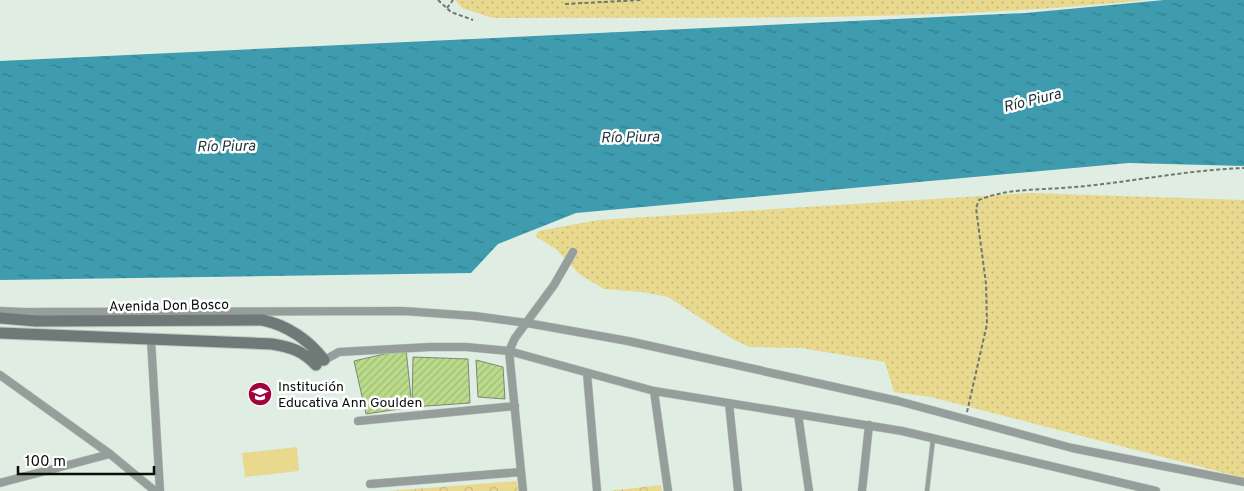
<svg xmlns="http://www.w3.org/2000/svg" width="1244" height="491" font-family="Overpass,sans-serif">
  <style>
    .grass { fill: url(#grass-dots) }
    .park { fill: url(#park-crowns) }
    .garden { fill: #e8d98e }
    .water { fill: url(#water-ripples) }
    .building { fill: url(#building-hatch); stroke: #808579 }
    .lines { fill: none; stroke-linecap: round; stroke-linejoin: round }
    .lane-casing { stroke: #bdc9c0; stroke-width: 5.5 }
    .street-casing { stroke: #bdc9c0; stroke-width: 9 }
    .secondary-casing { stroke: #bdc9c0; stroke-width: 13 }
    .path { stroke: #6e7771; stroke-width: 2; stroke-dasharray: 4 2.5; stroke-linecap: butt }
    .lane { stroke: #969e9c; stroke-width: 4 }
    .street { stroke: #969e9c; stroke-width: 8 }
    .secondary { stroke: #6f7a78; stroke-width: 11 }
    .labels { text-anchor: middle; stroke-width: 5; stroke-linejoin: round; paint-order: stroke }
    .street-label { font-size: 14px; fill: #090e0b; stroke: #fff }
    .poi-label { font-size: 14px; fill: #090e0b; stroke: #fff; text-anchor: start }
    .water-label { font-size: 15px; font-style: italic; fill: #1b3035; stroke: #fff }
  </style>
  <defs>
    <pattern id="grass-dots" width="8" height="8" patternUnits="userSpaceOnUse" patternTransform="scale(1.25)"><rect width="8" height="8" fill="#e8d98e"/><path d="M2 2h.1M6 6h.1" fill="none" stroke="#c6b979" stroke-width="1.8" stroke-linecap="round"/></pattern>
    <pattern id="park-crowns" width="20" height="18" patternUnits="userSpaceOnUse" patternTransform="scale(1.25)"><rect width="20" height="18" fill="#e8d98e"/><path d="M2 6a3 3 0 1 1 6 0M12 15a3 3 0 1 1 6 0" fill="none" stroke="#c6b979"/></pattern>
    <pattern id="water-ripples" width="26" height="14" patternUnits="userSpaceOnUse" patternTransform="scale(1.25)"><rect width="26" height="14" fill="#3e9cae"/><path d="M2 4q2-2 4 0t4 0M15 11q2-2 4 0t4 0" fill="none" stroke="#327e8c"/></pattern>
    <pattern id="building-hatch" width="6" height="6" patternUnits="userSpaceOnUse" patternTransform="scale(1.25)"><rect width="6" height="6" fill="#badb89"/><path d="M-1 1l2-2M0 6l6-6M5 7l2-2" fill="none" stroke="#9fbb75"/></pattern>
  </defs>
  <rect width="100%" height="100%" fill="#dfede3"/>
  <path class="grass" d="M455,0H1147C930,22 711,17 493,18L462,8Z
    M1031,193L1244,200V478L931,397L894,392L885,362L801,348L749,347L731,338L668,297L642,292L604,289L579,274L557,250L535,236L539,231L598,220Z"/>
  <path class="park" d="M517,481L518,491H388Z
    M661,485L662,491H609Z"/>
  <path class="garden" d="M297,447L299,471L245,477L242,453Z"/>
  <path class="water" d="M1164,0H1244V166L1129,163L576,213L498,244L471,273L0,280V61L1026,13Z"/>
  <path class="building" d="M406,349L412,407L366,414L354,361Z
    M413,357L468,359L470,403L412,407Z
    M476,360L503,367L505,399L478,397Z"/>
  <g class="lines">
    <g class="lane-casing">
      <path id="lane" d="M927,491L933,439"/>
    </g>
    <g class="street-casing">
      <path id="street" d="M0,311L24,312L403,311L475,316L527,323L628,341L898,401L1072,448L1244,482
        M151,340L160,491
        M321,362L339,352L430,347H466L509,351L654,391L902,431L1156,491
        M587,373L597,491
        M0,375L110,454L155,491
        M654,391L668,491
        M729,403L738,491
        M798,414L809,491
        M358,421L515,406
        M0,483L110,454
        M370,484L521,472
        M523,491L509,351L515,338L554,285L573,252
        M862,491L869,425"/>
    </g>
    <g class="secondary-casing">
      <path id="secondary" d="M0,318L36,321L262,320C287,325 309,340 324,360
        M0,333L272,344C291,347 303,351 316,365"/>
    </g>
    <path class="path" d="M438,0L451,12L473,20
      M565,4L641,0
      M447,8L453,0
      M967,412L987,324L986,284L976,208L979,200C1005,189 1034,190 1062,188C1123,184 1183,170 1244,168"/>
    <use href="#lane" class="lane"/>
    <use href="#street" class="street"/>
    <use href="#secondary" class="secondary"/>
  </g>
  <defs>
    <g id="school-disc" transform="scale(1.25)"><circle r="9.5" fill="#a2033c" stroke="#fff"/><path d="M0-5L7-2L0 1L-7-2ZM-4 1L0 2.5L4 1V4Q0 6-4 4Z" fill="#fff"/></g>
  </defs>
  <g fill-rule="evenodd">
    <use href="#school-disc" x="260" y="394"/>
  </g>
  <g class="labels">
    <g class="street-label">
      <text transform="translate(169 305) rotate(-1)" y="5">Avenida Don Bosco</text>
    </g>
    <g class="poi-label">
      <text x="278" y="391">Institución<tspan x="278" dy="16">Educativa Ann Goulden</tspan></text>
    </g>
    <g class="water-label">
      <text transform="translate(1032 100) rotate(-14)" y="5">Río Piura</text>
      <text transform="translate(630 137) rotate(-1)" y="5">Río Piura</text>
      <text transform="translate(226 146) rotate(-1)" y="5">Río Piura</text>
    </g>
  </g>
  <path d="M18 466v8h136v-8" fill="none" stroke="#090e0b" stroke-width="2.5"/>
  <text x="25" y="466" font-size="15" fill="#090e0b" stroke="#ffffff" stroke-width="4" paint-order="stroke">100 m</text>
</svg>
